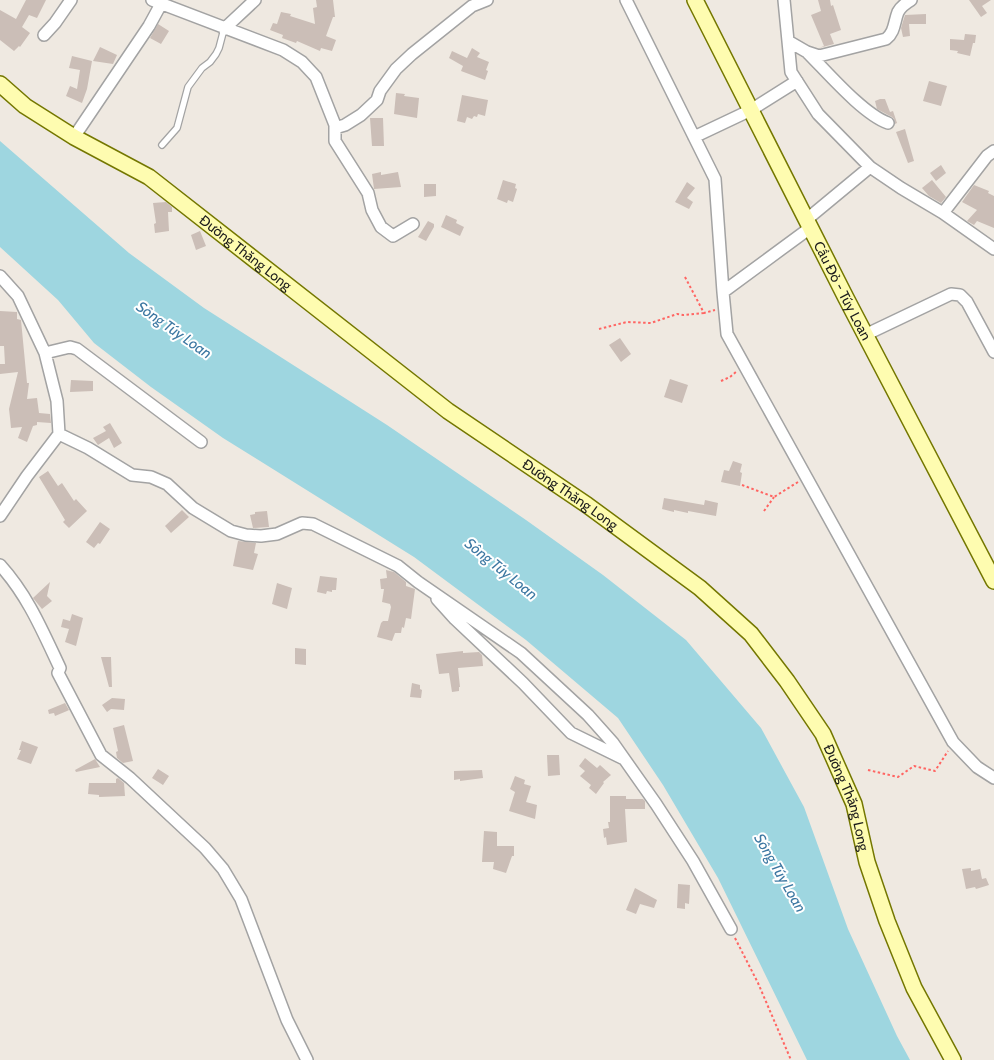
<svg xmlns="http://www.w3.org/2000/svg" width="994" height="1060" font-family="Cabin,sans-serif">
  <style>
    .water { fill: #9ed6e0 }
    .building { fill: #cbbeb7 }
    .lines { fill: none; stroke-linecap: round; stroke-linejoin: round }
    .lane-casing { stroke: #a3a3a3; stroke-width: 8 }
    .street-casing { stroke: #a3a3a3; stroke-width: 14 }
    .secondary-casing { stroke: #747700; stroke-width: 18 }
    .path { stroke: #ff6562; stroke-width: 2; stroke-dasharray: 2.5 2.5; stroke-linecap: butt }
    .lane { stroke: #fff; stroke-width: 5.5 }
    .street { stroke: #fff; stroke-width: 11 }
    .secondary { stroke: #fefcb0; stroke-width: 15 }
    .labels { text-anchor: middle; stroke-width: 4; stroke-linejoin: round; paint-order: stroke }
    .street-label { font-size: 14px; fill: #1c1c1c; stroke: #fff }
    .water-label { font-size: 15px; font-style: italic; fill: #3d78a2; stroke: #fff }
  </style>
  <rect width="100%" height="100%" fill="#efe9e1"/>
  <path class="water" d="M0,141L129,253L204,308L387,425L526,520L603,575L686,640L761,728L804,807L848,929L897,1036L910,1060H807L718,878L663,785L618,718L526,640L414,557L223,438L151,387L94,343L58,300L0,247Z"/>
  <path class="building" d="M26,0H46L37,18L29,15L22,27L30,33L20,47L19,46L14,51L0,40V10L16,19Z
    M316,0H333L335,17H333L326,36L336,40L332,51L321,48L320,51L297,41L296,43L282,38L283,35L270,30L273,23L277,24L281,12L291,14L290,16L315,24L313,8L317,7Z
    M818,0H830L831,6L833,5L841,30L830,34L834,44L819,48L824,46L811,15L821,11Z
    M969,0H991L982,6L987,13L981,17Z
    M926,14V24H909L910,36L903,37L901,28L905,15Z
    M158,24L169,31L161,44L150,38Z
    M965,34L976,35L975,43H973L970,56L957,53L958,51L950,50V39L964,40Z
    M100,47L117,55L113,64L93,61Z
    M472,48L480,53L477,57L489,62L486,70L488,71L485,80L461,71L463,66L449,58L452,51L467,58Z
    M72,56L92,61L87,89L82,103L66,96L70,86L77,89L80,70L69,68Z
    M929,81L947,86L941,106L923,101Z
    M396,93L405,94L404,96L419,98L417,118L394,114Z
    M462,95L488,100L485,116L478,114L477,117L474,116L472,119L467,117L465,123L457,121Z
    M880,99H885L890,112L893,111L897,123L895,124L894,119L892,117L877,109L875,101Z
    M370,118H383L384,146H372Z
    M905,129L914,161L908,163L896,132Z
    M941,165L946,173L936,181L930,173Z
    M381,172V175L398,172L401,187L374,189L372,174Z
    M503,180L516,184L515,188L517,189L513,202L508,200L507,203L497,199Z
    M932,180L946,197L941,203L929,196L922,188Z
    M687,182L695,188L687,198L693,202L689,209L675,202Z
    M424,184H436V196L424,197Z
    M974,185L989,191L988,193L994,196V228L977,221L974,225L967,221L977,210L962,202Z
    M166,202L172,207V212H168L169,231L155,233L154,224L156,223L153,203Z
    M446,215L457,220L456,223L464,227L460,236L441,227Z
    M428,221L434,224V227L426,241L418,237Z
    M200,231L206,246L196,250L191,235Z
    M0,311L17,312V319L21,320L27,383H29L27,399L37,398L39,413L50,414L51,423L37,422V425L33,426L27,442L18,438L22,427L11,428L10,418L9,409L18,372L0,374V364H5L4,346H0Z
    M620,338L631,354L621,362L609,345Z
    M670,379L688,385L682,403L664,397Z
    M71,380L93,381V391L70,392Z
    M110,423L122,443L114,448L109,438L98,445L93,438L106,431L103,427Z
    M733,461L742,464L740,472L742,473L740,486L721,482L724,470L729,471Z
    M48,471L58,486L62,483L74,501L76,499L87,511L69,528L63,522L65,520L39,477Z
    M664,498L704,505L705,500L718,503L716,516L688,511V513L674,510V512L662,509Z
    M182,510L189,517L171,533L165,526Z
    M267,511L269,527L253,528L250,515L255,514V512Z
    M100,522L110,529L100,544L98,543L94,548L86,542Z
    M238,541L256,543L254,553L258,554L253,570L233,566Z
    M386,570L394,572L406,582V586L415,589L411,619L406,618L404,628L402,627L401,633H395L392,641L377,637L381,623L383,621H388L391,607L390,604L382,602L384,589H381L380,579L387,578Z
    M320,576L337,578L336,590H332V592L327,591L326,594L317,592Z
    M50,582L47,596L52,601L42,609L33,598Z
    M277,583L292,588L287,609L272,604Z
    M72,614L83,618L76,646L65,642L69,629L61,627L63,619L70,621Z
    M295,648L306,649V665L295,664Z
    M463,651V653L479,652L482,655L483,666L458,668L460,687H459V691L452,692L449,673L439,674L436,654Z
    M101,657H111L112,687H109Z
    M412,683L420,685V689L422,690L421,698L410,697Z
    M112,698L125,699L124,710L111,709L107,712L102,705Z
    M65,703L69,710L67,711L55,716L54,713L49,714L48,710Z
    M124,725L133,761L123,763L117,758L116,752L118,751L113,728Z
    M22,741L38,747L31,764L17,759L21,750H19Z
    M547,755H559L560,775L548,776Z
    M585,758L597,768L600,765L611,775L603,782L604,783L596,794L589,788L591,785L580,776L585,771L579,766Z
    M95,759L100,767L76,772L75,770Z
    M158,769L169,776L163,785L152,778Z
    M482,770L483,778L460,781V779L454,780V771Z
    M515,776L525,780L524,784L531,786L526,802L537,805L535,819L509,811L515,792L510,789Z
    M118,778L124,783L125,796L99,797V795L88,794L89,783H116V779Z
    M610,796H626V799H643L645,801V809H625L627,842L607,845L606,837L604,838L603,829L609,828L608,822H610Z
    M484,831L497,832V846H514V856H512L506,873L493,869L494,862H482Z
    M971,868V871L980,869L982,879L986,878L989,885L976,889L975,887L966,889L962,869Z
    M678,884L690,885L689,904L685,903V909L677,908Z
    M635,888L657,900L654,908L640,904L636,914L626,910Z"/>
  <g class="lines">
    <g class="lane-casing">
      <path id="lane" d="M162,145L177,128L188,87L202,68L210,62L216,54L219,48L224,29"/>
    </g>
    <g class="street-casing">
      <path id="street" d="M152,0L283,50L302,62L316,77L335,125V141L368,193L372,210L381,227L393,236L413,224
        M626,0L715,179L723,292
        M784,0L791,72L818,114L870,167L901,188L943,213L994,249
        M224,29L255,0
        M44,35L55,23L71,0
        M788,41L807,52L819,56L886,39C895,32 894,22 898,12C901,6 906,3 911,0
        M808,53C828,73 863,114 888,123
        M335,128L345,125L361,115L377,100L380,91L396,69L412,54L472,6L487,0
        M74,137L149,26L161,4
        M694,137L751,110L797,81
        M943,213L987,156L994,151
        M806,220L870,167
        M810,228L723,292L727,334L953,742L977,767L994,778
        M0,276L18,296L45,353L57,401L59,434L27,476L0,516
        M865,335L951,294L960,295L967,302L994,352
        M45,353L70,347L77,349L201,442
        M59,434L88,448L132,475L151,477L167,484L193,508L231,531L246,535L261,536L277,534L302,523L313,524L398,566L418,582L521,653L588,715L613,743L656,804L693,861L731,929
        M0,565C28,596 42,630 60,668L58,673L101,755L130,778L205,848L223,869L241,899L287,1020L307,1060
        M437,599L455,619L523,683L571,733L622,758"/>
    </g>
    <g class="secondary-casing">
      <g id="secondary">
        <path id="s1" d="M695,0L846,298L994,581"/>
        <path id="s2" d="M0,84L25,106L74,137L149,177L448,411L587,505L700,588L751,634L787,681L823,734L854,804L867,862L887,921L914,988L953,1060"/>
      </g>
    </g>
    <path class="path" d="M685,277L704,313L715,310
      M599,329L627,322L651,323L677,314L683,315L704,313
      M721,381L730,377L737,371
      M742,485L774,497L798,482
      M764,511L774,497
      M868,770L898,777L914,766L935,771L948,751
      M735,938L758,983L791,1060"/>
    <use href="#lane" class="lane"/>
    <use href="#street" class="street"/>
    <use href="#secondary" class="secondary"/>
  </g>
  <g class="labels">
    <g class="street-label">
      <text dy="5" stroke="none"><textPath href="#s2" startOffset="299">Đường Thăng Long</textPath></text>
      <text dy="5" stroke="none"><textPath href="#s1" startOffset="326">Cầu Đỏ - Túy Loan</textPath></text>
      <text dy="5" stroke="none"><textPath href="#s2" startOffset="704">Đường Thăng Long</textPath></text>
      <text dy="5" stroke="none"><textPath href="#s2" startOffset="1124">Đường Thăng Long</textPath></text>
    </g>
    <g class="water-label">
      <text transform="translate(174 330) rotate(35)" y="5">Sông Túy Loan</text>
      <text transform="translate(501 569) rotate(39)" y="5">Sông Túy Loan</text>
      <text transform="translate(780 873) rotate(60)" y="5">Sông Túy Loan</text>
    </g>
  </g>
</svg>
